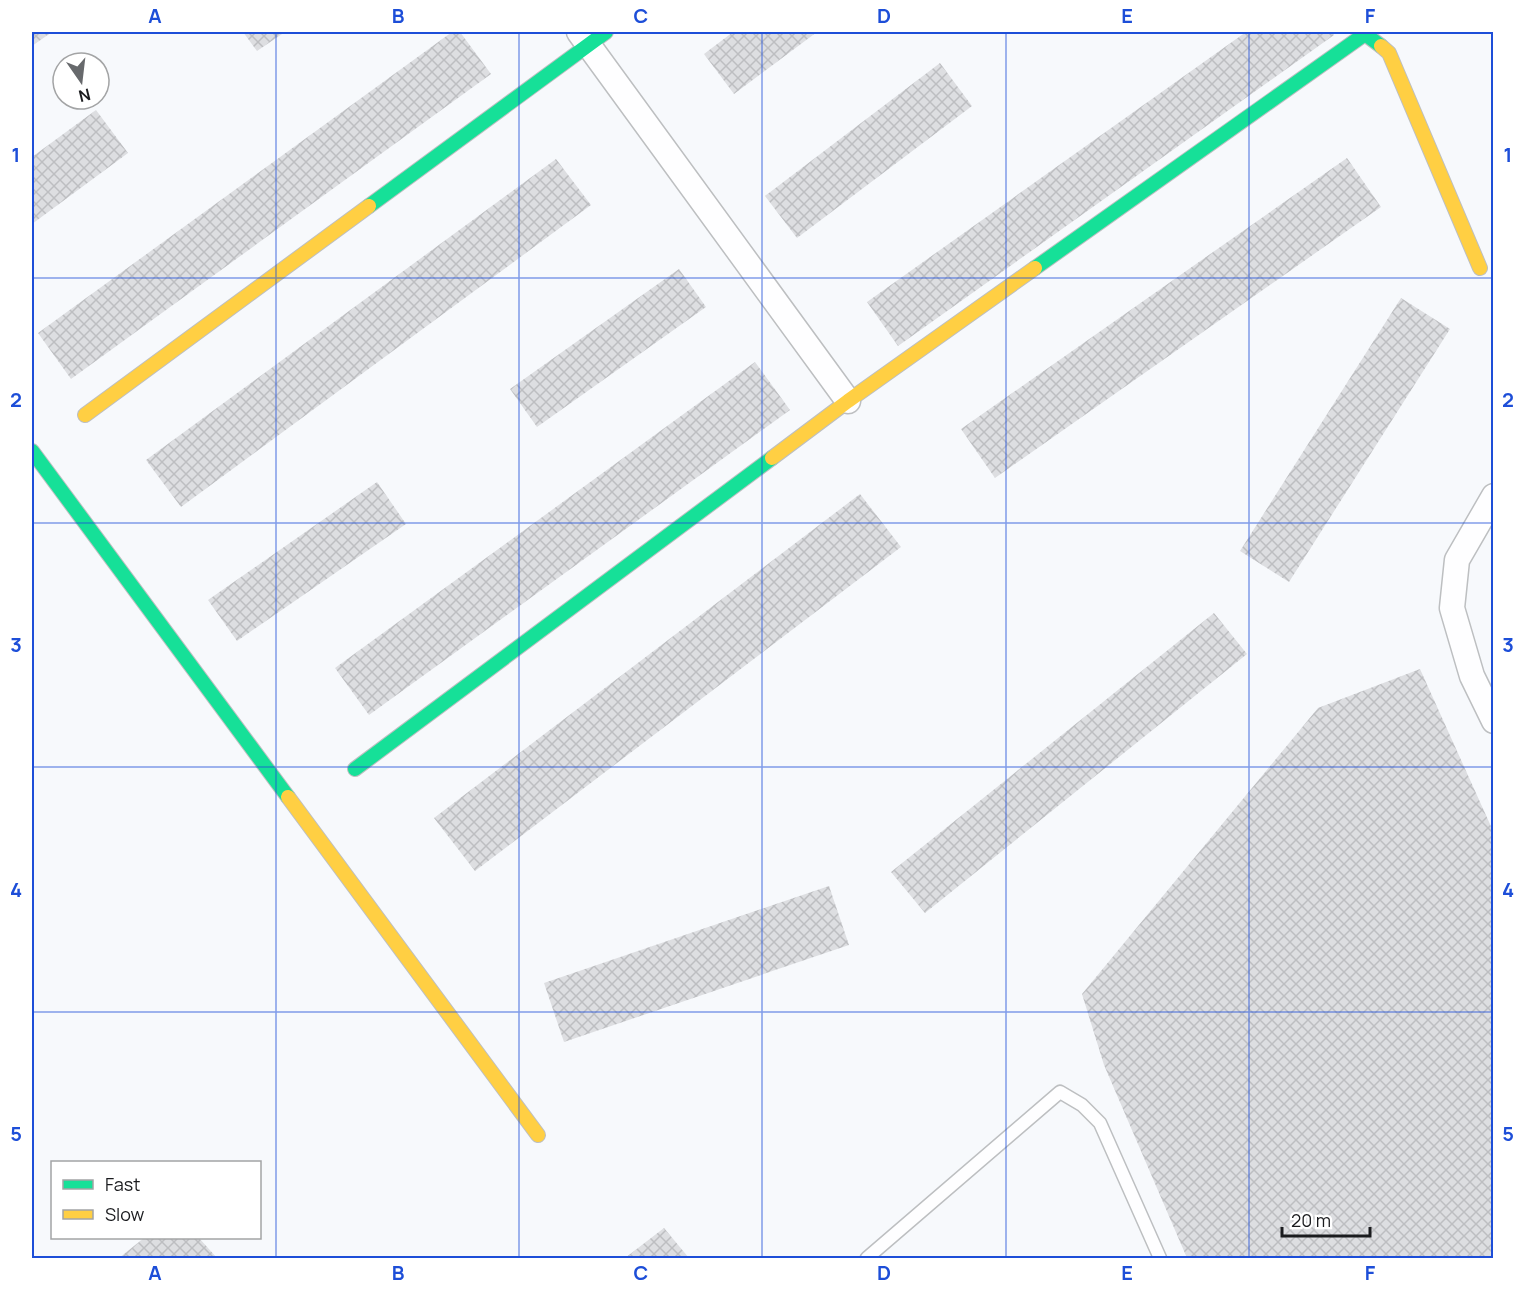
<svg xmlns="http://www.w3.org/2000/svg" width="1525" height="1290" font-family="Manrope,sans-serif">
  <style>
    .building { fill: url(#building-cross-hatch) }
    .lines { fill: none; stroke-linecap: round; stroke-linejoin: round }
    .lane-casing { stroke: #bdbfc1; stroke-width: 15 }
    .street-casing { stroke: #bdbfc1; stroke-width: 27 }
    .fast-casing { stroke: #bdbfc1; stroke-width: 16 }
    .slow-casing { stroke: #bdbfc1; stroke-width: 16 }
    .lane { stroke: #fefeff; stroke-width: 12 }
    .street { stroke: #fefeff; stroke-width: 24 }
    .fast { stroke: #16e098; stroke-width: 14 }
    .slow { stroke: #ffcf43; stroke-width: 14 }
    .grid { fill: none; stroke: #1d4ed8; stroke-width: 1.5; stroke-opacity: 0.55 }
    .neatline { fill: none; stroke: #1d4ed8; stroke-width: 2 }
    .grid-label { font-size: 20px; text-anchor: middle; font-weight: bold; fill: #1d4ed8 }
  </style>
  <defs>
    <pattern id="building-cross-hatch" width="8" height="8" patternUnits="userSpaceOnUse" patternTransform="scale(1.5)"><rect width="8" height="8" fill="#dddee1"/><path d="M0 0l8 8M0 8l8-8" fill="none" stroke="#bdbec1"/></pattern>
  </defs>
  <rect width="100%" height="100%" fill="#f7f9fc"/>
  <path class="building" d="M32,32H52L32,46Z
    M243,32H285L257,51Z
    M452,32H460L491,74L71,379L38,333Z
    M733,32H817L734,94L704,54Z
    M1246,32H1331L1334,35L898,346L867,302Z
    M940,63L972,106L797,238L765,196Z
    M96,110L128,153L32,224V157Z
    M1347,158L1381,207L995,478L961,429Z
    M556,159L591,205L181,507L146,460Z
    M679,269L706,307L537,427L510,389Z
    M1401,298L1450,329L1289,582L1240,551Z
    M755,362L790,410L369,715L335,668Z
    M377,482L406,524L237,641L208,600Z
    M860,494L901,547L475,871L434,818Z
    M1214,613L1247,654L925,913L891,872Z
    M1420,669L1494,833V1258H1187L1104,1065L1082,994L1318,708Z
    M829,886L849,945L564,1042L544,983Z
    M664,1228L689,1258H625Z
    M144,1238H199L217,1258H119Z"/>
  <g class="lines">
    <g class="lane-casing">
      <path id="lane" d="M867,1258L1060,1092L1082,1105L1100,1123L1160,1258"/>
    </g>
    <g class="street-casing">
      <path id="street" d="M579,32L848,401
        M1494,496L1457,560L1452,608L1472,676L1494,721"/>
    </g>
    <g class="fast-casing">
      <path id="fast" d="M369,206L606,32
        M1035,268L1365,34L1381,46
        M32,451L288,797
        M355,769L772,458"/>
    </g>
    <g class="slow-casing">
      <path id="slow" d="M1381,46L1389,53L1480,268
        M85,415L369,206
        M772,458L848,401L1035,268
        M288,797L538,1135"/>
    </g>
    <use href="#lane" class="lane"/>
    <use href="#street" class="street"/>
    <use href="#fast" class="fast"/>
    <use href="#slow" class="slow"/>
  </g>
  <path class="grid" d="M276,32V1258M519,32V1258M762,32V1258M1006,32V1258M1249,32V1258M32,278H1494M32,523H1494M32,767H1494M32,1012H1494"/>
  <rect width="1525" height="1290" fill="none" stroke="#ffffff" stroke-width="66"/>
  <rect x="51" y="1161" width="210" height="78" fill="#ffffff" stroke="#a3a4a5" stroke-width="1.5"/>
  <rect x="63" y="1180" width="30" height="9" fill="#16e098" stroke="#a3a4a5" stroke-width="1.5"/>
  <text x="105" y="1191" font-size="18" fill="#1a1b1e">Fast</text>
  <rect x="63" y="1210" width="30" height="9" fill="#ffcf43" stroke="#a3a4a5" stroke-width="1.5"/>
  <text x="105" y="1221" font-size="18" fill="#1a1b1e">Slow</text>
  <g transform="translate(81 81) rotate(166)"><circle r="28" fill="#ffffff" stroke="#a3a4a5" stroke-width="1.5"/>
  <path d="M0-4.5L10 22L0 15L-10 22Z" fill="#67696c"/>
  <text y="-9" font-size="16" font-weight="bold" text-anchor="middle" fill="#1a1b1e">N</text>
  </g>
  <path d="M1282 1227v9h88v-9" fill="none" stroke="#1a1b1e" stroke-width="3"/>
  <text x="1291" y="1227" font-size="18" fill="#1a1b1e" stroke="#ffffff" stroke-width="4.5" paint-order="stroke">20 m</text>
  <rect x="33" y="33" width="1459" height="1224" class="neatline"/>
  <g class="grid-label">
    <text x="155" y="23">A</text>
    <text x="398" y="23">B</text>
    <text x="641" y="23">C</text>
    <text x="884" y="23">D</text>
    <text x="1127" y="23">E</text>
    <text x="1370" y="23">F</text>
    <text x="16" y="162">1</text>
    <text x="1508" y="162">1</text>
    <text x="16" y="407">2</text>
    <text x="1508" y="407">2</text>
    <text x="16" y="652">3</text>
    <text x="1508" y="652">3</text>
    <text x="16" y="897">4</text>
    <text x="1508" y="897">4</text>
    <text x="16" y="1141">5</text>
    <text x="1508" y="1141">5</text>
    <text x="155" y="1280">A</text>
    <text x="398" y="1280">B</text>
    <text x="641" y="1280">C</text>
    <text x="884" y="1280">D</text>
    <text x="1127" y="1280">E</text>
    <text x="1370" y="1280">F</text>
  </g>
</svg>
